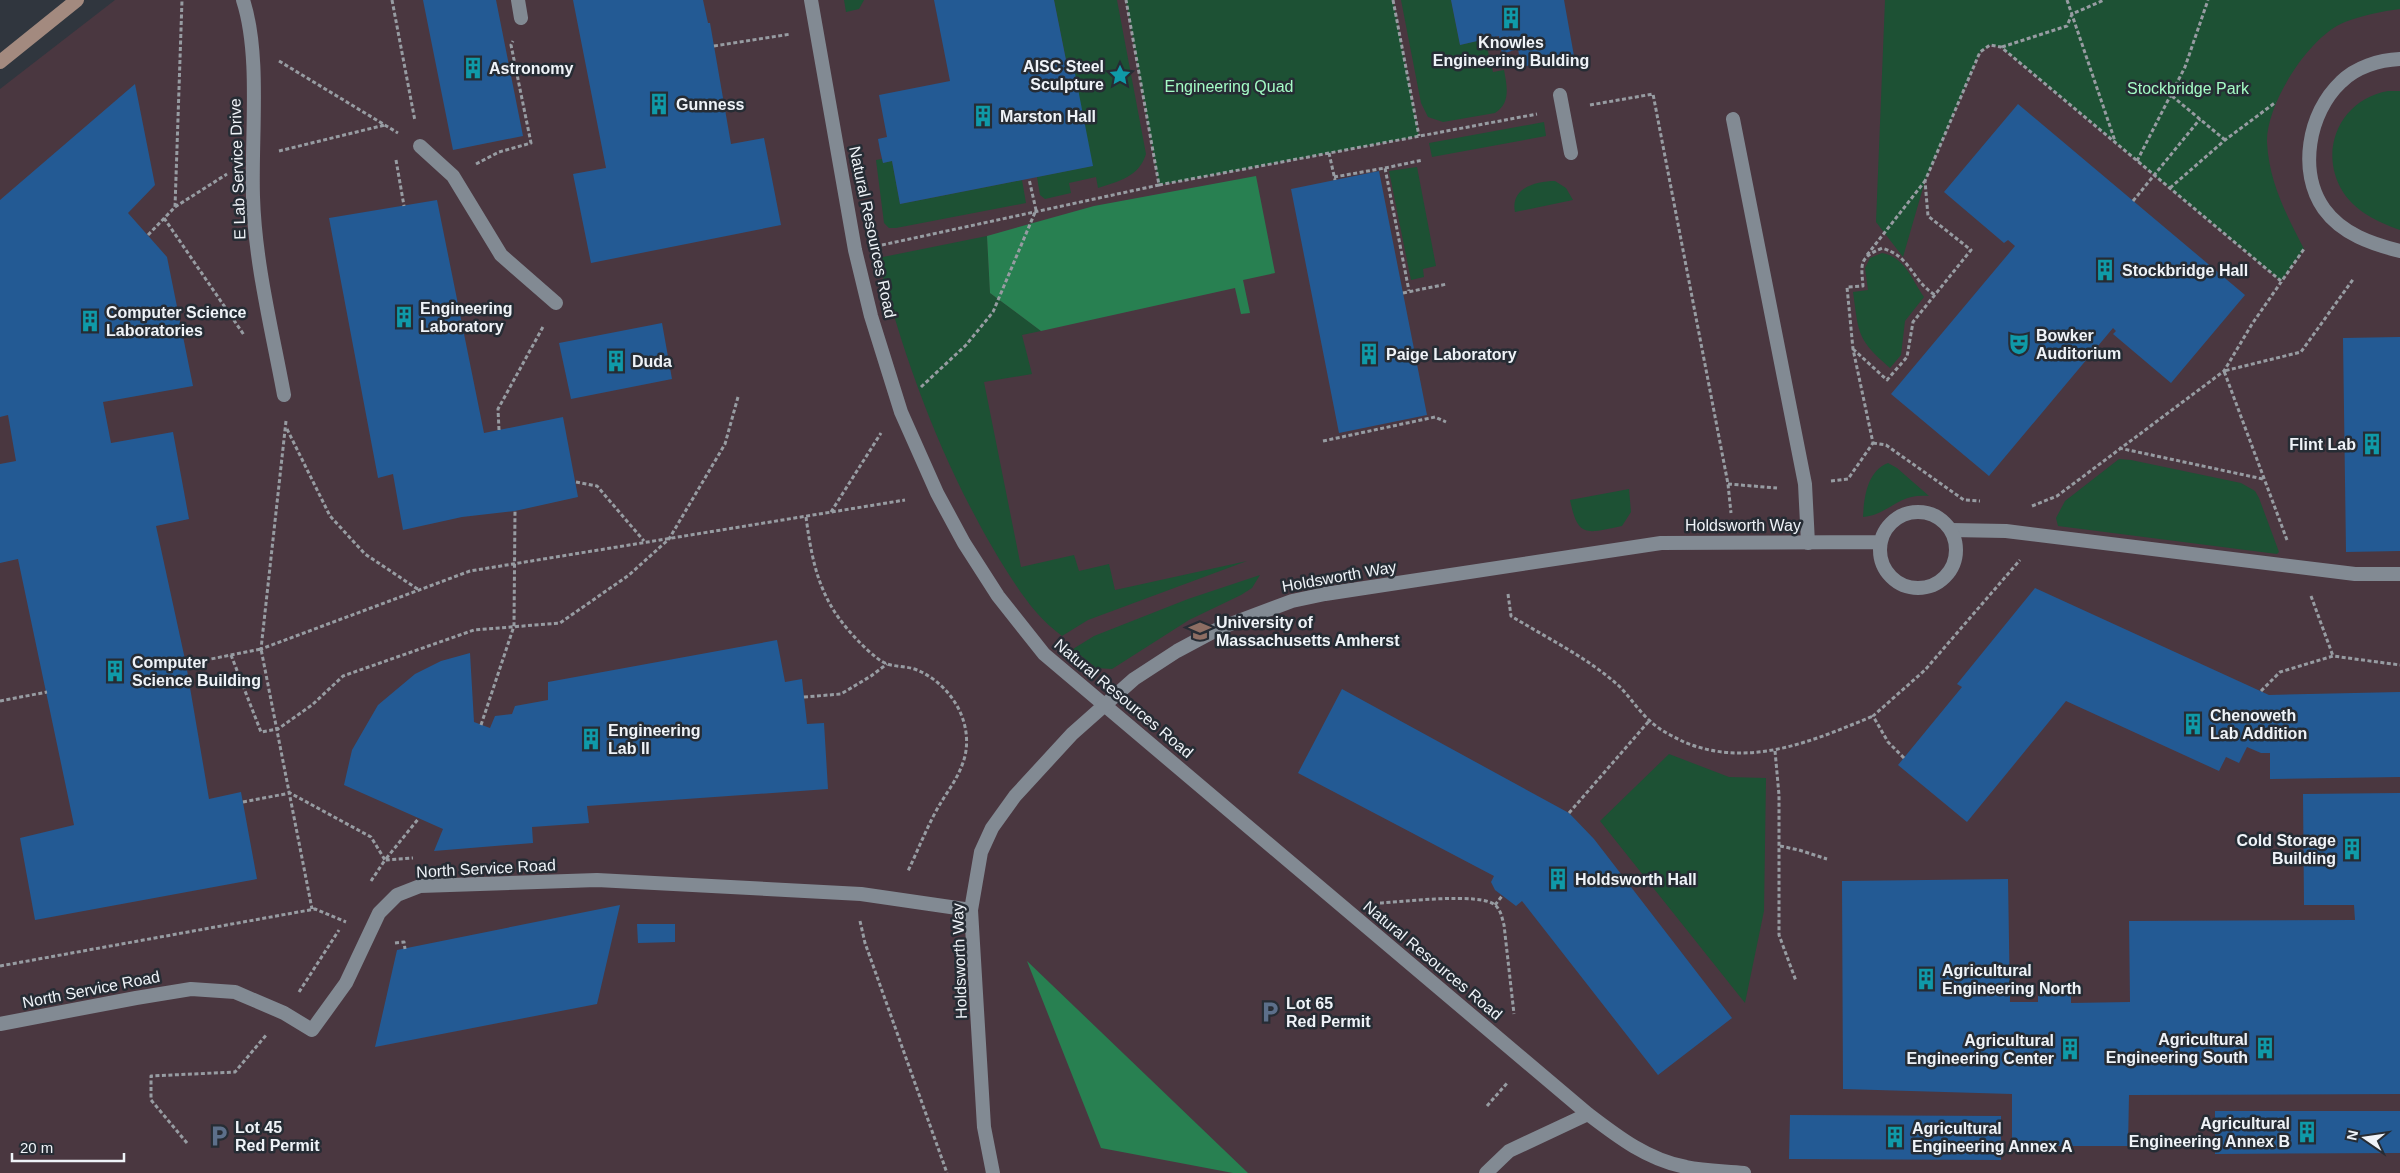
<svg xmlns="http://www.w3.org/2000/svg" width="2400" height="1173" font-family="Helvetica,sans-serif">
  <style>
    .education { fill: #4a3740 }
    .green { fill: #1d5134 }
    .forest { fill: #288051 }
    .building { fill: #235a94 }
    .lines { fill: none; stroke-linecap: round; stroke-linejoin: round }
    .path { stroke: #979ca2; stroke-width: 3; stroke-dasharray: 4 2.5; stroke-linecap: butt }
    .service { stroke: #828a93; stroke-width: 14 }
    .minor { stroke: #828a93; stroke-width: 14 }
    .secondary { stroke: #a38a7f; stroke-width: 14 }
    .labels { text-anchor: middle; stroke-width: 5; stroke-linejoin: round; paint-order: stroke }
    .poi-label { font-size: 16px; font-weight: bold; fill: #eff3f8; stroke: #262c34; text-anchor: start }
    .park-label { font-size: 16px; fill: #a4fbc5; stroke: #262c34 }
    .street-label { font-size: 16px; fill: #eff3f8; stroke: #262c34 }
  </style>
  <rect width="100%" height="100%" fill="#30363e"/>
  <path class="education" d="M115,0H2400V1173H0V89Z"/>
  <path class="green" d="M844,0H864L859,9L846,12Z
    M1054,0H1117L1146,154C1139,177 1119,181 1098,188L1096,177L1069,183L1071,193L1045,199L1040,195L1037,177L1092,166L1071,58L1066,60Z
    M1126,0H1393L1419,136L1159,185Z
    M1401,0H1451L1460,45L1485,39L1493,72L1504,70C1507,86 1511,103 1495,113L1443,122L1428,117L1421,103Z
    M1885,0H2400V9C2382,11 2361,16 2345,22C2309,36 2266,104 2267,142C2269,182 2286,214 2304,249L2281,281L2001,47L1990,45L1980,52L1925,181L1903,257L1876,222Z
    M2388,91H2400V230C2378,222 2356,212 2343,192C2317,150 2341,99 2388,91Z
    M1544,122L1546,136L1432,157L1429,143Z
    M882,159L883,163L892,161L900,204L1022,180L1026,203L896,228H889L884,223L876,160Z
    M1417,167L1436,266L1423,269L1424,277L1411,280L1389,171Z
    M1555,181L1566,188L1573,200L1515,212C1510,188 1536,181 1555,181Z
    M987,236L990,293L1041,331L1022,335L1032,374L984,382L1021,567L1074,555L1079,571L1109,564L1115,590L1247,561L1088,620L1062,636C1034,616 1016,586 998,557C942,463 905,363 878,258Z
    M1882,253C1905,257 1912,280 1924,297L1905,321L1901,355L1890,368C1857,339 1859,335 1853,292L1868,290L1865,268L1870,258Z
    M2119,459L2131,460L2241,483L2255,491L2259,498L2279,552L2277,554L2058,526L2056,518L2065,501Z
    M1888,463L1897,468L1929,496C1897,493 1889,515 1863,517C1864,498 1867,471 1888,463Z
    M1629,489L1631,512L1622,526C1587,533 1578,539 1570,500Z
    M1260,575L1252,588L1241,595L1189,620L1112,669L1096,668L1073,649L1094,636L1188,599Z
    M1669,754L1729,777L1766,778L1764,911L1745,1003L1600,821Z"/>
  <path class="forest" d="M1256,176L1275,273L1243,280L1250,313L1241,314L1235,288L1041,331L990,293L987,236L1094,206Z
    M1027,961L1248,1173H1233L1101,1148Z"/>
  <path class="building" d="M423,0H496L523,136L453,150Z
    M573,0H703L708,23H710L731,144L764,138L781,225L591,263L573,174L606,168Z
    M934,0H1054L1066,60L1072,58L1093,166L900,204L892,161L883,163L880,150L878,139L887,137L879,95L950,81Z
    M1451,0H1564L1574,56L1521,67L1518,49L1502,54L1499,36L1460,45Z
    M135,84L155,185L128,213L167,257L193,386L103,402L111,443L173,432L189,519L156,526L186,664L209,799L241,792L257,879L35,920L20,838L74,825L18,559L0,563V464L16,461L8,415L0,417V200Z
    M2018,104L2245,295L2171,383L2113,334L2116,331L2113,328L1989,476L1891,394L2015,246L2008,240L2004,243L1944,192Z
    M1379,171L1427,415L1339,433L1291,189Z
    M437,200L484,433L563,417L578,497L515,511L462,517L403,530L393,474L378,478L329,218Z
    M662,323L672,379L571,399L559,343Z
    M2400,337V551L2346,552L2343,338Z
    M2035,588L2269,695L2400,692V777L2270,779V753H2261L2247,747L2239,763L2226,757L2219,771L2066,701L1967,822L1898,765L1962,687L1957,684Z
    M777,640L785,682L802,679L807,724L824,723L828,789L587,806L589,823L532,827L533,843L434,851L443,829L344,785L352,750L378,705L415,674L441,661L470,653L474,722L490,728L495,716L512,714L515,706L548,700V682Z
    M1342,689L1569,813L1594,839L1732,1018L1658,1075L1522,901L1516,906L1495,890L1491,882L1494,876L1298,773Z
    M2400,793V1094L2129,1095L2128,1146H2012V1094L1843,1089L1842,881L2008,879L2010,1002H2038V992H2071V1003L2130,1002L2129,921L2355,920L2354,905H2304L2303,794Z
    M620,905L597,1004L375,1047L397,950Z
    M637,924H675V942L638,943Z
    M2215,1111H2400V1153L2215,1154Z
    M1790,1115L2001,1116V1160L1789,1159Z"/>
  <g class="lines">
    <path class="path" d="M392,0L415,121
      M1393,0L1419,136
      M2067,0L2115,141
      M714,46L791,34
      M2002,47L2067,26L2072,14L2104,0
      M279,61L398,133
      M2172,96L2225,140
      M1590,105L1653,94L1728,484L1731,513
      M279,151L385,125
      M1329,153L1335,180
      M396,160L404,206
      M2137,161L2185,67L2208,0
      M476,164L499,152L531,143L511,45L513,41
      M1385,168L1423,160
      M1334,177L1385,168L1409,291
      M1159,185L1537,114
      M2170,188L2225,140L2276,102
      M2133,201L2200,119
      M175,207L227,174
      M164,218L244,335
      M148,235L175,207L182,0
      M882,245L1159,185L1126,0
      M1867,255L1925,181
      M1403,293L1447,284
      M1853,349L1887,380L1907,357L1913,322L1971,250L1928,216L1925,181L1980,52L1990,45L2001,47L2281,281
      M921,387L966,345L993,312L1036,210L1029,179
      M286,421L261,649L470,571L905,500
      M287,429L330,516L365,554L419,590
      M499,430L498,409L544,325
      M1323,441L1435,417L1446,422
      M1873,443L1886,445L1964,500L1980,501
      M2119,448L2263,479
      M1831,481L1848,479L1873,443L1853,349L1847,287L1863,286C1861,263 1859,258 1882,248C1912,257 1910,279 1935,295
      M576,482L597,486L644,541
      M1728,484L1777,488
      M2032,506L2057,496L2224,371L2252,324L2304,249
      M831,512L881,433
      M806,517C812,562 819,597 850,632C858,641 876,660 887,664C897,667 907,666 917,670C950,684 973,720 965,756C959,779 946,792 935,813C925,832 917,852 908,871
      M2287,540L2224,371L2301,352L2354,278
      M1508,594L1511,616C1547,638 1588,658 1619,686C1630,697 1638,710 1649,720C1659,730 1672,736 1684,742C1749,769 1813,741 1873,716
      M2311,596L2333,656
      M231,655L261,732L278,729L312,705L343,676L474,630L560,623L629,575L669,539L725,444L738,397
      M186,664L261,649L312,909
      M2261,691L2280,672L2333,656L2400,665
      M804,697L841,694L871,676L887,664
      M0,701L47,692
      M481,725L514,626L515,511
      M1775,751L1779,795V935L1796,981
      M1904,758L1888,742L1873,716L1925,670L2020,560
      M243,802L290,793L371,837L385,860L419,818
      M1569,813L1649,721
      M1780,846L1799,850L1827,859
      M371,881L385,860L413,858
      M1380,903C1402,902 1480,892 1495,905C1501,910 1502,918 1504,925L1514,1014
      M1495,905L1502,896
      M860,921L865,943L947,1173
      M395,943L404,942L405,949
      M0,966L315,909L346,922
      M299,992L339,930
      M1487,1106L1508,1082
      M187,1143L151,1100V1076L235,1072L267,1034"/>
    <path class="service" d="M243,0C261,55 251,137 253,197C255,263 272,330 284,395
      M518,0L521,18
      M811,0L855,250L871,316L901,412L937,493L964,543L998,596L1044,654L1588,1114C1618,1137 1648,1160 1686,1167C1705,1171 1725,1171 1744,1173
      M1560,95L1571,153
      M1733,119L1805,484L1808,543
      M420,146L453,176L501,255L556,303
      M1951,530L2006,531L2355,574H2400
      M1486,1173L1509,1151L1588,1114"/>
    <path class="minor" d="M2400,59C2379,60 2356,67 2341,82C2308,113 2298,172 2324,209C2342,234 2372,244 2400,251
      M1880 550a38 38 0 1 1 76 0a38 38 0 1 1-76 0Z
      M0,1024L136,998L191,989L235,992L284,1013L312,1030L346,983L379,913L397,895L420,886L597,880L861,894L971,910
      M993,1173L984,1127L971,910L981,852L992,828L1015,796L1072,734L1134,679L1177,651L1220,628L1292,601L1325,594L1661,543L1881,542"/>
    <path class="secondary" d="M0,62L77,0"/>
  </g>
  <defs>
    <g id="building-bare" transform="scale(1.725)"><path d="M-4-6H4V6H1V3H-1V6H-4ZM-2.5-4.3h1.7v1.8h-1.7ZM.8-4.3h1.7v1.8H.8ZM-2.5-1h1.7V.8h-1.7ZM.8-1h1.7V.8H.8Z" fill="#0f9aa8" stroke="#262c34" stroke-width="2.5" paint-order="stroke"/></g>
    <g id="sight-bare" transform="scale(1.725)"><path d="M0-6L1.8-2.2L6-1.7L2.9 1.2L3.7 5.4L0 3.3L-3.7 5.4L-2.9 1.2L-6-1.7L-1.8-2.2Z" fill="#0f9aa8" stroke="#262c34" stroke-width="2.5" paint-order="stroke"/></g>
    <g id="theatre-bare" transform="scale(1.725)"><path d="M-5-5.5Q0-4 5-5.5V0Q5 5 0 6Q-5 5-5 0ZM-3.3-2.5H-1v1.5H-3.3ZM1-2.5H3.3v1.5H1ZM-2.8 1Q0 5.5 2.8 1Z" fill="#0f9aa8" stroke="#262c34" stroke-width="2.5" paint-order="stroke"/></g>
    <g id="university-bare" transform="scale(1.725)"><path d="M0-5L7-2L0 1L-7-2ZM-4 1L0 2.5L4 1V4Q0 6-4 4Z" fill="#8d6e63" stroke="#262c34" stroke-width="2.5" paint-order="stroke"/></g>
    <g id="parking-bare" transform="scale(1.725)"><path d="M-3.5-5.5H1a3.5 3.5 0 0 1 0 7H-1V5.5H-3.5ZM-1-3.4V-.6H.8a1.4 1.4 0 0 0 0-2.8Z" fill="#5c6f8a" stroke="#262c34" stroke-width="2.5" paint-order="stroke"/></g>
  </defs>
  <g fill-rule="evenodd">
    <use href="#building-bare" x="1511" y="18"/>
    <use href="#building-bare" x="473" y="68"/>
    <use href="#sight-bare" x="1120" y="75"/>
    <use href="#building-bare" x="659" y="104"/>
    <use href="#building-bare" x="983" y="116"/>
    <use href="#building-bare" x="2105" y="270"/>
    <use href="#building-bare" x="404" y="317"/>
    <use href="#building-bare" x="90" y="321"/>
    <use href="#theatre-bare" x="2019" y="344"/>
    <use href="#building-bare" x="1369" y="354"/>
    <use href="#building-bare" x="616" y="361"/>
    <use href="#building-bare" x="2372" y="444"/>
    <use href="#university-bare" x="1200" y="631"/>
    <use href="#building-bare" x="115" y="671"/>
    <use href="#building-bare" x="2193" y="724"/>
    <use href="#building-bare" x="591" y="739"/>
    <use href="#building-bare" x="2352" y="849"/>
    <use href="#building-bare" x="1558" y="879"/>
    <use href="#building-bare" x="1926" y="979"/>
    <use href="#parking-bare" x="1270" y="1012"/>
    <use href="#building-bare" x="2265" y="1048"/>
    <use href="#building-bare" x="2070" y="1049"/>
    <use href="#building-bare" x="2307" y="1132"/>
    <use href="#parking-bare" x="219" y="1136"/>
    <use href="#building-bare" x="1895" y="1137"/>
  </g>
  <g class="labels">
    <g class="poi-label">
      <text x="1511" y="48" text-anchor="middle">Knowles<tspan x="1511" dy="18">Engineering Bulding</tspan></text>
      <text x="1104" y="72" text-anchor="end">AISC Steel<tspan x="1104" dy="18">Sculpture</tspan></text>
      <text x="489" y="74">Astronomy</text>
      <text x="676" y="110">Gunness</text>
      <text x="1000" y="122">Marston Hall</text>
      <text x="2122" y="276">Stockbridge Hall</text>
      <text x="420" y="314">Engineering<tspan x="420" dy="18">Laboratory</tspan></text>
      <text x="106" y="318">Computer Science<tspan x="106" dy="18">Laboratories</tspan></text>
      <text x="2036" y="341">Bowker<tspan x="2036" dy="18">Auditorium</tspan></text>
      <text x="1386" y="360">Paige Laboratory</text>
      <text x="632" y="367">Duda</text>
      <text x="2356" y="450" text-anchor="end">Flint Lab</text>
      <text x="1216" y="628">University of<tspan x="1216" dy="18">Massachusetts Amherst</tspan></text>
      <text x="132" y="668">Computer<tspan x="132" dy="18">Science Building</tspan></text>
      <text x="2210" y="721">Chenoweth<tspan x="2210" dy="18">Lab Addition</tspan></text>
      <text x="608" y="736">Engineering<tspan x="608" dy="18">Lab II</tspan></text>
      <text x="2336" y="846" text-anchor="end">Cold Storage<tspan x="2336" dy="18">Building</tspan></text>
      <text x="1575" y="885">Holdsworth Hall</text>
      <text x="1942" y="976">Agricultural<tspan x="1942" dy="18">Engineering North</tspan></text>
      <text x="1286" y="1009">Lot 65<tspan x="1286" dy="18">Red Permit</tspan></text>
      <text x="2248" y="1045" text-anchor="end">Agricultural<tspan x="2248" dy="18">Engineering South</tspan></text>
      <text x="2054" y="1046" text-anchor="end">Agricultural<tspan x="2054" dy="18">Engineering Center</tspan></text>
      <text x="2290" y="1129" text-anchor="end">Agricultural<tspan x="2290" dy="18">Engineering Annex B</tspan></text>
      <text x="235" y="1133">Lot 45<tspan x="235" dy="18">Red Permit</tspan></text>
      <text x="1912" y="1134">Agricultural<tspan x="1912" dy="18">Engineering Annex A</tspan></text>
    </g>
    <g class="park-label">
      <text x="1229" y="92">Engineering Quad</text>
      <text x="2188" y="94">Stockbridge Park</text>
    </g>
    <g class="street-label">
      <text transform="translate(237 169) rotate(-92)" y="6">E Lab Service Drive</text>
      <text transform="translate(873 232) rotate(78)" y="6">Natural Resources Road</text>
      <text x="1743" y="531">Holdsworth Way</text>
      <text transform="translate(1339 576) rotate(-10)" y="6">Holdsworth Way</text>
      <text transform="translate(1124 698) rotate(40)" y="6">Natural Resources Road</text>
      <text transform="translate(486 868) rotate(-3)" y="6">North Service Road</text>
      <text transform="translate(1433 960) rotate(40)" y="6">Natural Resources Road</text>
      <text transform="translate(959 961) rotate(-92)" y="6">Holdsworth Way</text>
      <text transform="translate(91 989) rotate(-11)" y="6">North Service Road</text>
    </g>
  </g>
  <g transform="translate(2365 1138) rotate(283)" stroke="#262c34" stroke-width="4" paint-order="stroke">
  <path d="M0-4L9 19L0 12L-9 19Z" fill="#eff3f8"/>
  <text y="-8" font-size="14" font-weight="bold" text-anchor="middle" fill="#eff3f8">N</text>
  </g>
  <path d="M12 1153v8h112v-8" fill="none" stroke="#eff3f8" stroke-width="2.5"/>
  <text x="20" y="1153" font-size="15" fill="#eff3f8" stroke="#262c34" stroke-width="4" paint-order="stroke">20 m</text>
</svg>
